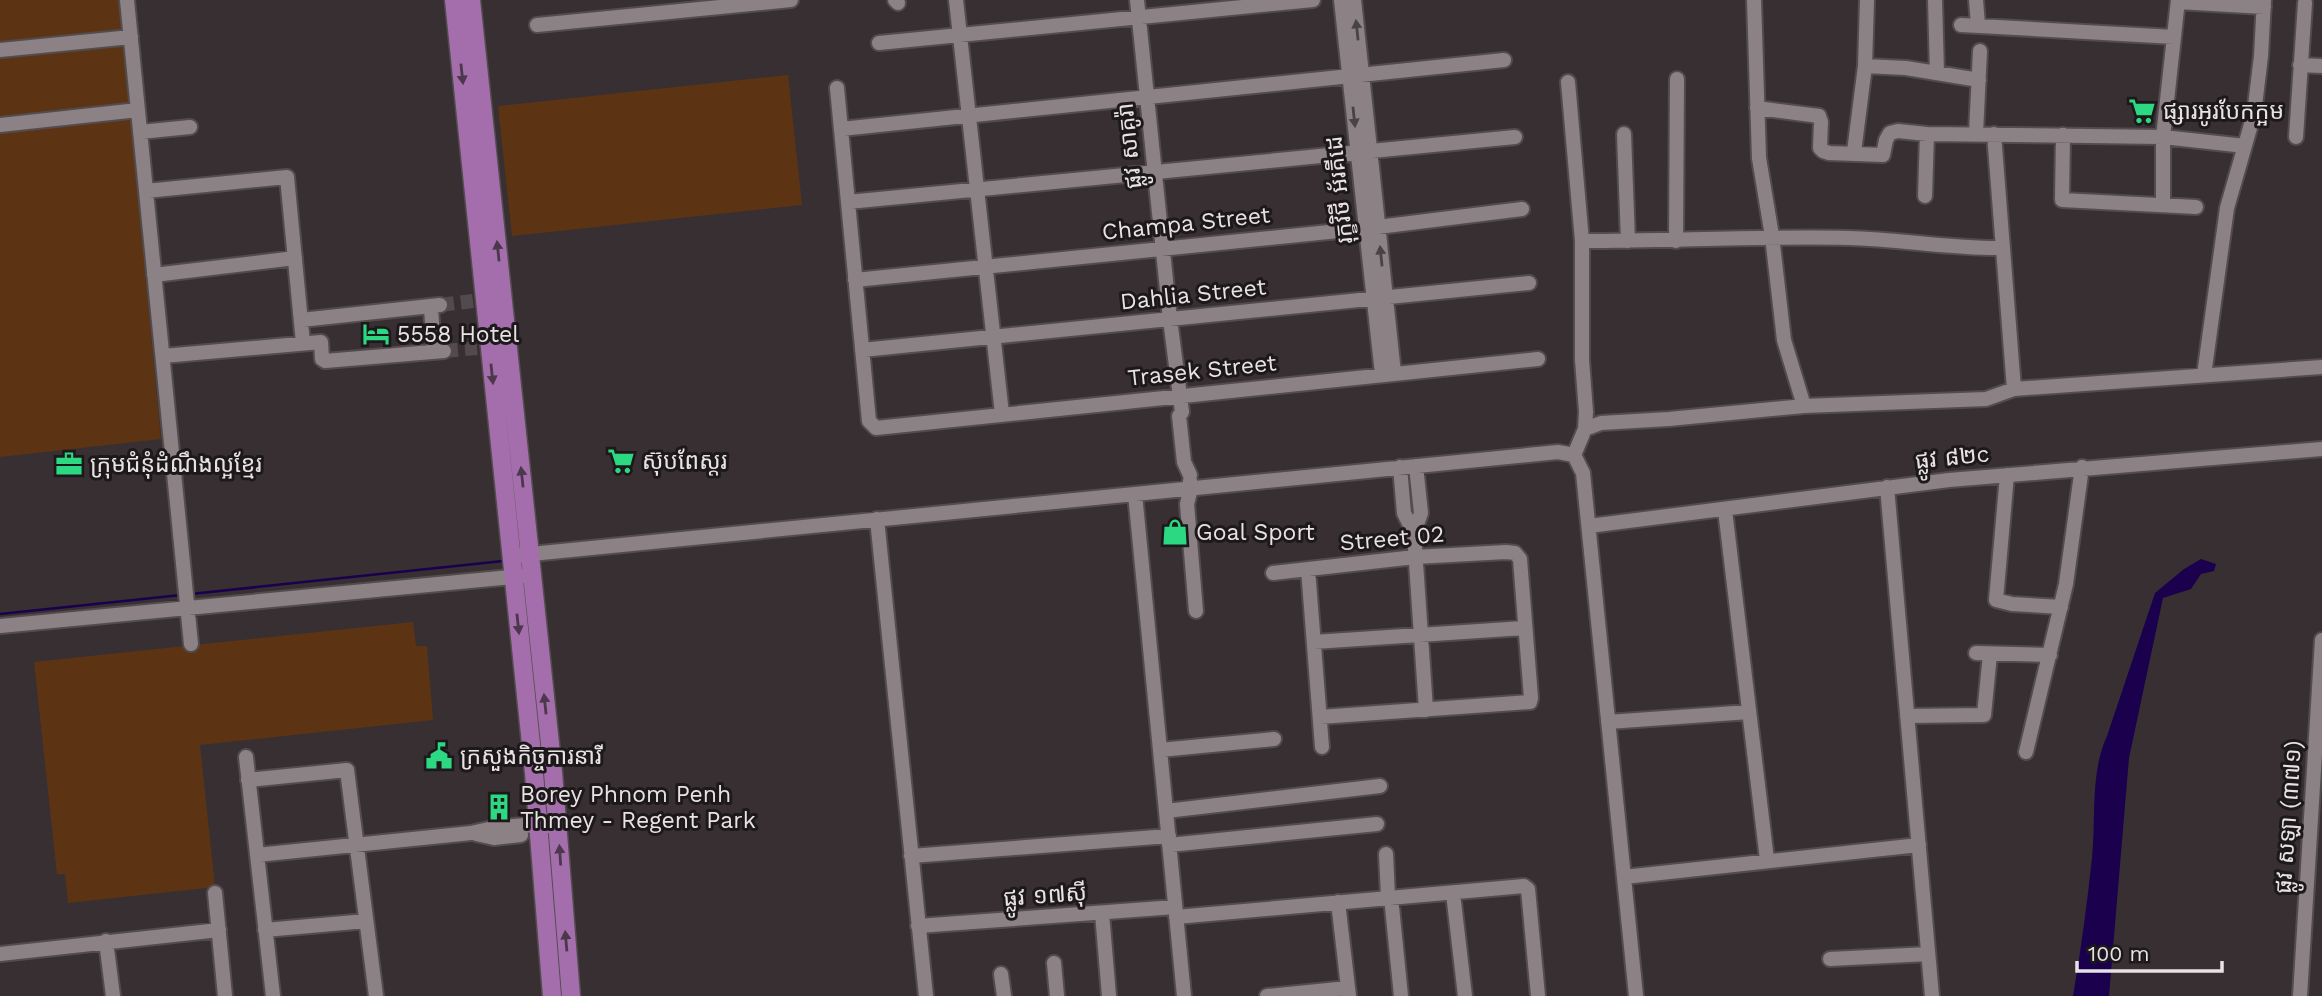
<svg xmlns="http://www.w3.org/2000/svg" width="2322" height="996" font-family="'Work Sans','Noto Sans Khmer',sans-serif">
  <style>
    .green { fill: #5c3413 }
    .water { fill: #1b004d }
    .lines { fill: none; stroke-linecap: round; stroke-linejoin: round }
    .stream { stroke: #1b004d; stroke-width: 2.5 }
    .minor-tunnel { stroke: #524a4e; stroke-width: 14; stroke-dasharray: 14 7; stroke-linecap: butt }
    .minor-casing { stroke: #534c4f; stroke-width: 18 }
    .major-casing { stroke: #534c4f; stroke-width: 21 }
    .minor { stroke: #8c8286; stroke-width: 14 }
    .major { stroke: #a46eac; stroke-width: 18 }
    .oneway { fill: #494345 }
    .oneway2 { fill: #4c374d }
    .labels { text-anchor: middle; stroke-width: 6; stroke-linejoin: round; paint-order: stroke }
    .poi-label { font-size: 23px; fill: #e8e2e5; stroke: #1d191a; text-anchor: start }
    .street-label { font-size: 23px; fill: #e8e2e5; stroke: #1d191a }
  </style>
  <rect width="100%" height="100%" fill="#382f33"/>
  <path class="green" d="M0,0H119L161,439L0,457Z
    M788,75L802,205L512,236L498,106Z
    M413,622L416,646H427L433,720L200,745L215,887L68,903L65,874H57L34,662Z"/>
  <path class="water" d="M2201,559L2216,564L2214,571L2201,574L2191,589L2163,598L2129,758L2109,996H2073C2081,950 2087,904 2092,858C2096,818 2090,772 2107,736L2155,593L2184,569Z"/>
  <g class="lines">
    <path class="stream" d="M191,594L503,561
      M0,614L181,595"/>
    <path class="minor-tunnel" d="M440,305L473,301
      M444,351L477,348"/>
    <g class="minor-casing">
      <path id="minor" d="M127,0L191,644
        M895,0L898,3
        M956,0L1002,414
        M1137,0L1170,319L1182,412L1179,416L1184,462L1190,475
        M1341,0L1382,374
        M1354,0L1394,373
        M1754,0L1759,158L1772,236L1784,340L1804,406
        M1935,0L1937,73
        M1976,0L1978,25
        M2178,2L2264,7
        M537,25L791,0
        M1961,25L2174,37
        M879,43L1313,0
        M0,50L131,37
        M2300,65L2322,66
        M1865,66L1906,68L1979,80
        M1568,82L1582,241V360L1586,412L1585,429L1574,455
        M837,88L869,421L876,428L1538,359
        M1757,108L1819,116L1821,122L1820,148L1823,151L1829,153L1883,155L1886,140L1890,133L1898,131L1927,134L2163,137L2245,146
        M0,125L138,110
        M841,129L1504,60
        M140,132L190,127
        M1976,133L1980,51
        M1624,134L1628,241
        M1994,134L2014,389
        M2063,135L2062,200L2196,207
        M2296,137L2305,3
        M1854,152L1865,66L1867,0
        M146,191L287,177L303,343
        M1925,196L1927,134
        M848,202L1515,137
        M2163,205V137L2178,0
        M1582,241C1671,241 1760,236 1849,238C1900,239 1952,249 2003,248
        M1676,241L1677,79
        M154,275L295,258
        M855,280L1378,227L1522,209
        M431,308L434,352
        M301,320L440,305
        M862,350L1529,283
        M163,356L321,342L322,359L325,361L444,351
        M2204,375L2227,208L2254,114L2261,56L2264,0
        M1585,429L1601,423L1669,419L1804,406L1986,399L2014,389L2322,367
        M1416,466L1421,513L1414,533L1426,710
        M1400,467L1404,513L1414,533
        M2007,475L1996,600L2012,604L2061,607
        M1190,481L1191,488L1187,504L1196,611
        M1887,487L1932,996
        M1135,494L1184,996
        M1725,510L1767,860
        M877,519L926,996
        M1589,526L1949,480L2322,449
        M521,555L1558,452L1574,455L1583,473L1636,996
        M1308,569L1322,747
        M1273,573L1415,557L1506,552L1515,553L1520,559L1531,698L1530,702L1320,717
        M0,626L532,575
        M1314,642L1524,628
        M1976,653L2050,655
        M1907,716L1984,715L1990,654
        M1608,722L1749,712
        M1160,750L1274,739
        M2026,752L2066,584L2082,467
        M246,757L273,996
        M248,780L347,770L376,996
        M1166,811L1380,786
        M476,834L494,838L521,835
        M1169,845L1377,824
        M1386,854L1388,897
        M257,855L471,833L493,828L525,825L545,827
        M911,856L1169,836
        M1624,877L1919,845
        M215,893L225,996
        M1453,893L1465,996
        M1391,897L1401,996
        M1338,902L1349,996
        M1102,913L1109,996
        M1176,917L1524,886L1528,889L1538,996
        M918,926L1175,907
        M265,930L366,921
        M106,941L113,996
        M0,954L219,930
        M1830,959L1928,954
        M1054,963L1057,996
        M1001,974L1004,996
        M1267,996L1348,988
        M2300,996L2322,640"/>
    </g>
    <g class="major-casing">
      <path id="major" d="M454,0L534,773L552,996
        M471,0L553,772L571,996"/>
    </g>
    <use href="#minor" class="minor"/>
    <use href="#major" class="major"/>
  </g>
  <defs><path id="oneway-solid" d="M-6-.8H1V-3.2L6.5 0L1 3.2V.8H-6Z" transform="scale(1.75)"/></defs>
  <g class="oneway">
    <use href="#oneway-solid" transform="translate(1357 30) rotate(-96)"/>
    <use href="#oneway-solid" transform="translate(1354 117) rotate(84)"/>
    <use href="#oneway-solid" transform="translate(1381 256) rotate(-96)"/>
  </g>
  <g class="oneway2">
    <use href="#oneway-solid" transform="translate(462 74) rotate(84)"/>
    <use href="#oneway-solid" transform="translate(498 251) rotate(-96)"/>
    <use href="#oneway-solid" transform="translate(492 374) rotate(84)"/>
    <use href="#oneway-solid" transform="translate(522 477) rotate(-96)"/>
    <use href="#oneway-solid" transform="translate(518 624) rotate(84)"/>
    <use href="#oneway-solid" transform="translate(545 704) rotate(-96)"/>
    <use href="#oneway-solid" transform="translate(560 855) rotate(-94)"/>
    <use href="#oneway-solid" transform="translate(566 941) rotate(-95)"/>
  </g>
  <defs>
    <g id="supermarket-bare" transform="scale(2.1)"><path d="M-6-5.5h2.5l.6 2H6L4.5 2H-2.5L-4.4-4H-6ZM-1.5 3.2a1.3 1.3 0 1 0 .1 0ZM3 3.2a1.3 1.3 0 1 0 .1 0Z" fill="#2dd883" stroke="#1d191a" stroke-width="2.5" paint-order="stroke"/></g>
    <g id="hotel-bare" transform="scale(2.1)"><path d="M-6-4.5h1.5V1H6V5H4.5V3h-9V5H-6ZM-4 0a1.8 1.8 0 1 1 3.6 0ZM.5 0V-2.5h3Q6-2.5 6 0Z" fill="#2dd883" stroke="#1d191a" stroke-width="2.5" paint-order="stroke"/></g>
    <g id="office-bare" transform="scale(2.1)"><path d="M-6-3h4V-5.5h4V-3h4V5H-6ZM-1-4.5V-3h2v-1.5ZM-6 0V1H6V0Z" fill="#2dd883" stroke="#1d191a" stroke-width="2.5" paint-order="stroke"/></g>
    <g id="shop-bare" transform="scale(2.1)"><path d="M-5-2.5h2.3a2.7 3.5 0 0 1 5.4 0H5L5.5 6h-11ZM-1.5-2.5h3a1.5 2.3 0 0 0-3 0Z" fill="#2dd883" stroke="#1d191a" stroke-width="2.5" paint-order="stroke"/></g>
    <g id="civic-bare" transform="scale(2.1)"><path d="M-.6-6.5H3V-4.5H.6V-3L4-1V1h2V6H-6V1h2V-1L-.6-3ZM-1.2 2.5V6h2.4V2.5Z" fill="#2dd883" stroke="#1d191a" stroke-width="2.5" paint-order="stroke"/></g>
    <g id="building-bare" transform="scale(2.1)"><path d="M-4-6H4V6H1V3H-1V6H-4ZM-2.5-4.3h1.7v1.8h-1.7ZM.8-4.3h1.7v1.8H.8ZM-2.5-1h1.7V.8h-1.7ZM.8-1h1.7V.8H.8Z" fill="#2dd883" stroke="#1d191a" stroke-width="2.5" paint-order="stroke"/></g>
  </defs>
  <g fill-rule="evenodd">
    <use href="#supermarket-bare" x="2142" y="111"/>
    <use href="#hotel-bare" x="376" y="334"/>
    <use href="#supermarket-bare" x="621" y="461"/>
    <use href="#office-bare" x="69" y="464"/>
    <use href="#shop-bare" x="1175" y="532"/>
    <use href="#civic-bare" x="439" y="756"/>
    <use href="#building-bare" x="499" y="807"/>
  </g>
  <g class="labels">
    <g class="poi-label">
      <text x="2163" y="119">ផ្សារអូរបែកក្អម</text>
      <text x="397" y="342">5558 Hotel</text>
      <text x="642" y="469">ស៊ុបពែស្តរ</text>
      <text x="90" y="472">ក្រុមជំនុំដំណឹងល្អខ្មែរ</text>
      <text x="1196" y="540">Goal Sport</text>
      <text x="460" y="764">ក្រសួងកិច្ចការនារី</text>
      <text x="520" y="802">Borey Phnom Penh<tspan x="520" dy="26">Thmey - Regent Park</tspan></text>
    </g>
    <g class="street-label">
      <text transform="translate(1129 146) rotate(-96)" y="8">ផ្លូវ សាគូរ៉ា</text>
      <text transform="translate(1339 190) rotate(-96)" y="8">រុក្ខវិថី អ័រគីដេ</text>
      <text transform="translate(1186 223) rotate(-6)" y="8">Champa Street</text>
      <text transform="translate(1193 294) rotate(-6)" y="8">Dahlia Street</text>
      <text transform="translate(1202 370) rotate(-6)" y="8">Trasek Street</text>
      <text transform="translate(1952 457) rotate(-6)" y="8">ផ្លូវ ៨២c</text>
      <text transform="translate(1392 538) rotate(-5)" y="8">Street 02</text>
      <text transform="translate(2288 817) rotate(-86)" y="8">ផ្លូវ សឡា (៣៧១)</text>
      <text transform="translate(1045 895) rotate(-4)" y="8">ផ្លូវ ១៧ស៊ី</text>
    </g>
  </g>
  <path d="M2077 961v10h145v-10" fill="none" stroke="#e8e2e5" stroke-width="3.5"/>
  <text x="2088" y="961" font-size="21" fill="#e8e2e5" stroke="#1d191a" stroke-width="5" paint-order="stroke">100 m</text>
</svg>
